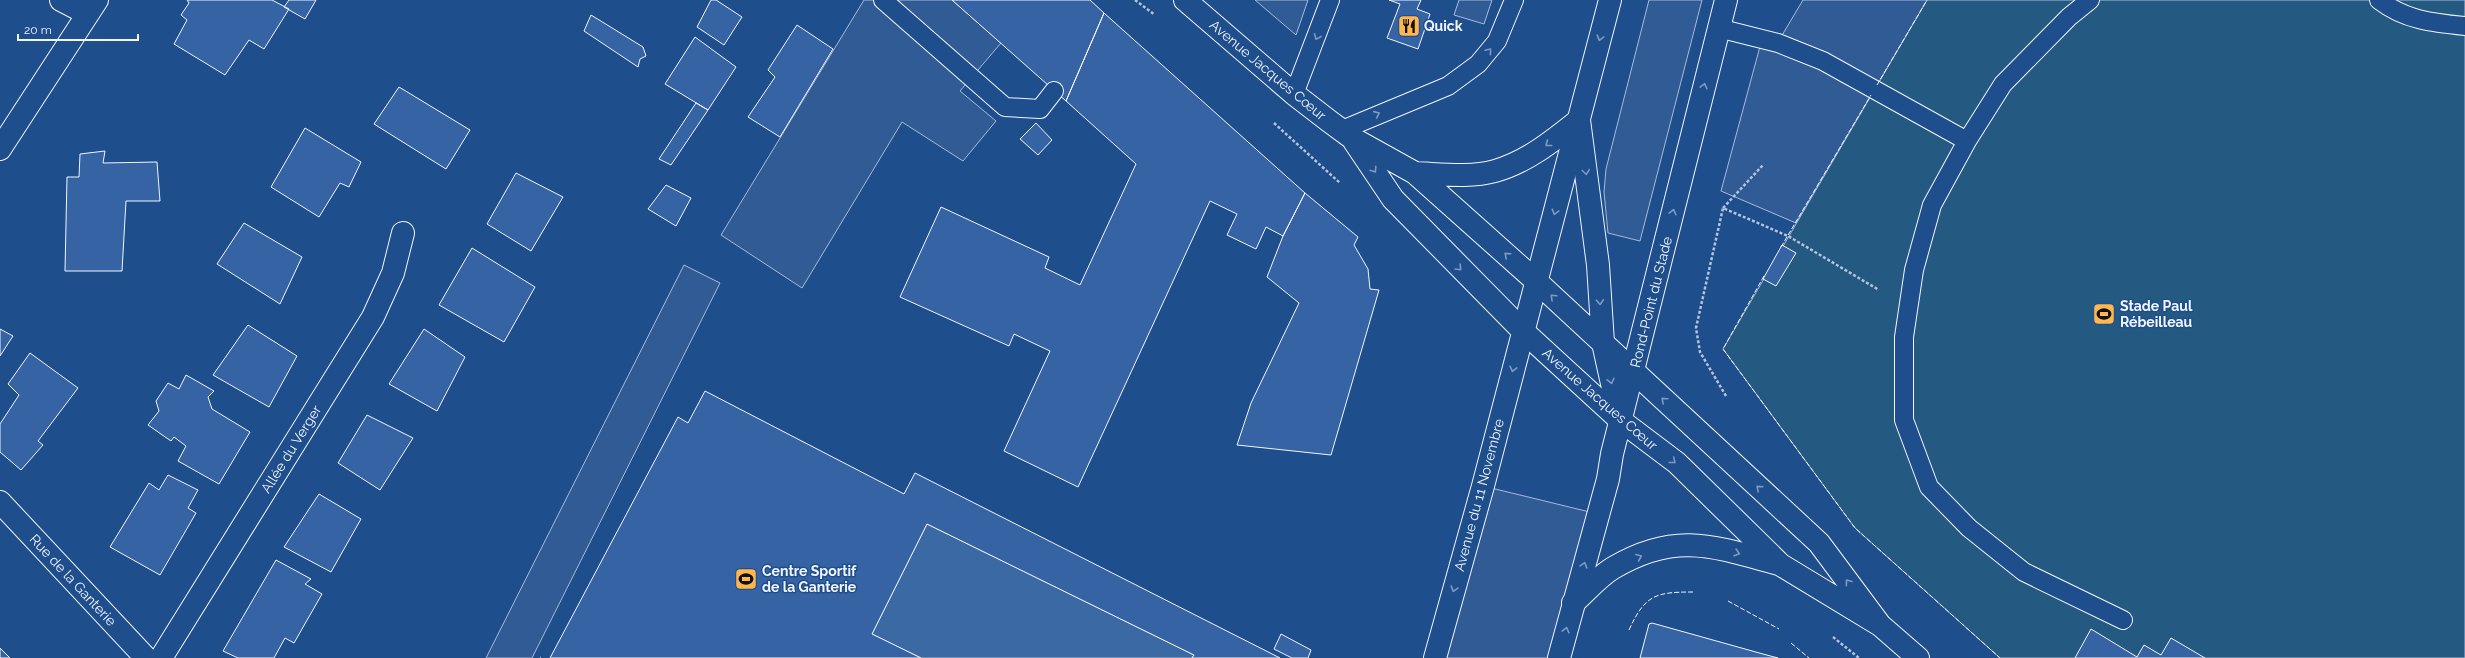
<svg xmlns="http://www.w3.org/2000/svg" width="2465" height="658" font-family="Raleway,sans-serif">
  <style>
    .green { fill: #245a82; stroke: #a8bbd7 }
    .parking { fill: #305b95; stroke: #a8bbd7 }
    .water { fill: #3b69a3; stroke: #a8bbd7 }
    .building { fill: #3563a3; stroke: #f2f6ff }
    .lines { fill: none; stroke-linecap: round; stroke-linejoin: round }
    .service-casing { stroke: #f2f6ff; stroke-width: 20 }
    .minor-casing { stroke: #f2f6ff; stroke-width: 24 }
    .secondary-casing { stroke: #f2f6ff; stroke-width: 24 }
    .primary-casing { stroke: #f2f6ff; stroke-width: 24 }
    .path { stroke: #b3c4dc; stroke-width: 2.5; stroke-dasharray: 3 2; stroke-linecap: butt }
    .service { stroke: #1f4e8c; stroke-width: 18 }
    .minor { stroke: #1f4e8c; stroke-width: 22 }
    .secondary { stroke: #1f4e8c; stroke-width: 22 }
    .primary { stroke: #1f4e8c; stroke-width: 22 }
    .fence { stroke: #f2f6ff; stroke-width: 1; stroke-dasharray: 5 2; stroke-linecap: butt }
    .oneway { stroke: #7e9ac0 }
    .labels { text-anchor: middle; stroke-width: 3; stroke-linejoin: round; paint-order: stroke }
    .poi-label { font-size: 14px; font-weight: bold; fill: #f2f6ff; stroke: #1f4e8c; text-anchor: start }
    .street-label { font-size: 14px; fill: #f2f6ff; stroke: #1f4e8c }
  </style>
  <rect width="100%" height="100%" fill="#1f4e8c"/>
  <path class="green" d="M1927,0H2465V658H2000L1855,528L1723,349Z"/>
  <path class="parking" d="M864,0H952L1001,43L960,91L996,121L963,161L902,122L802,288L721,235Z
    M1255,0H1308L1296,35Z
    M1459,0H1492L1484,24L1454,15Z
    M1649,0H1702L1640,241L1608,233L1604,192L1606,169Z
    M1803,0H1927L1796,223L1721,191L1762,39L1778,42Z
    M684,265L720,283L532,658H486Z
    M1483,486L1598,514L1559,658H1437Z"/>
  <path class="water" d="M927,524L1194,655L1192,658H921L872,634Z"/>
  <path class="building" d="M187,0H272L289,9L264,49L249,40L225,75L174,44L187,20L181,15L189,3Z
    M289,0H316L305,19L284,7Z
    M711,0H716L742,17L724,45L697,27Z
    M952,0H1090L1104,13L1066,101Z
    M1389,0H1421L1417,9L1430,14L1418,49L1387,38L1400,4Z
    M1104,13L1305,193L1283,236L1266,227L1256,249L1227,235L1237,214L1210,201L1078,487L1004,451L1050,351L1014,334L1009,346L900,297L941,207L1049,257L1045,268L1080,285L1136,164L1066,101Z
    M591,15L643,47L646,56L640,59L638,67L584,31Z
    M797,25L833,49L780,137L748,117L775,77L768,70Z
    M695,37L736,67L708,110L665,84Z
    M399,87L470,130L446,169L374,124Z
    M696,103L708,110L671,165L659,159Z
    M1036,123L1052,140L1038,155L1020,139Z
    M305,128L361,162L349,187L340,183L319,217L271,187Z
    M105,151L103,163L157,162L160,201H126L122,271H65L67,177H79L80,154Z
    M516,173L563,197L531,251L487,224Z
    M666,185L691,198L676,226L648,209Z
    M1305,193L1358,237L1354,245L1368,269L1370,289L1379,290L1331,455L1237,445L1251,403L1299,303L1267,277L1283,236Z
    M244,223L302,257L280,304L217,264Z
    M1782,245L1796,253L1776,286L1763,279Z
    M472,248L535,287L504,342L439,305Z
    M248,325L297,356L269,407L213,375Z
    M0,329L13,336L0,356Z
    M424,329L465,357L437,411L389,384Z
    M30,353L78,388L38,441L43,445L21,470L0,452V424L19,395L8,384Z
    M186,375L214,391L208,397L212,409L250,432L219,484L178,461L186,446L174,437L171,441L148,425L159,411L156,401L168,383L179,389Z
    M705,391L904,494L915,473L1280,658H1192L1194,655L927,524L872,634L921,658H550L678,417L688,423Z
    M367,415L413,438L380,490L338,463Z
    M168,475L198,490L188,508L196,513L160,575L110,547L149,483L159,490Z
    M319,494L361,519L331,572L284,547Z
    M276,560L311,579L305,584L322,594L294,643L285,638L274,658H238L223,651Z
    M1652,623L1763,654L1778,658H1640L1649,624Z
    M2091,629L2137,657L2144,645L2161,655L2171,638L2205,658H2075Z
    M1281,634L1311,650L1308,658H1292L1274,649Z
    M0,648L10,658H0Z"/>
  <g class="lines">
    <g class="service-casing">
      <path id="service" d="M883,0L1005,107L1040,109L1054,91
        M2090,0L2069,17L2003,84L1967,141L1932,205L1914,270L1904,337V420L1929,487L1969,528L2024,572L2123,620
        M2379,0C2405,20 2433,23 2465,26
        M1718,28L1778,43L1823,61L1967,141
        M1294,94L1330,0
        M1342,130L1448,86L1478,64L1497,41L1514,0"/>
    </g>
    <g class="minor-casing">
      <path id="minor" d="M61,0L88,14
        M0,149L97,0
        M0,502L146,658
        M161,658L373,317L393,273L403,233"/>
    </g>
    <g class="secondary-casing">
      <path id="secondary" d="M1185,0L1294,94L1329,121L1352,138L1415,173L1536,281L1819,543L1880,625
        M1579,120L1598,265L1603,343L1620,420
        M1354,141L1393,199L1523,331L1620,420L1677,463L1781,565L1880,625L1918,658
        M1415,173C1441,174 1470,178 1495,171C1527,162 1554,140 1579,120
        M1573,603C1586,592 1598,577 1613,568C1675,531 1714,546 1778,564"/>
    </g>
    <g class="primary-casing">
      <path id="primary" d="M1435,658L1483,486L1610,0
        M1559,658L1608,479L1612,454L1726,0"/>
    </g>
    <path class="path" d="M1135,0L1155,15
      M1274,123L1340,183
      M1723,208L1763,165
      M1726,396L1700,352L1696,328L1723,208L1788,236L1879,290
      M1833,637L1859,658
      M540,658H541"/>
    <use href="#service" class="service"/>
    <use href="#minor" class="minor"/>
    <use href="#secondary" class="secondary"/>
    <use href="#primary" class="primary"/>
    <path class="fence" d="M1877,85L1927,0
      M1781,247L1871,95
      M1764,276L1723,349L1855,528L2000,658
      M1728,601L1779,629
      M1629,630C1645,595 1655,592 1693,592
      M1791,643L1809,658"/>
  </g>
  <defs><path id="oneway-chevron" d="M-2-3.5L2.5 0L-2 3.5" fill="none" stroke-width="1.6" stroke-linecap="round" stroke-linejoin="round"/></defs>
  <g class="oneway">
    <use href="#oneway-chevron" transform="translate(1317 37) rotate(112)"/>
    <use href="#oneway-chevron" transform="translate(1600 38) rotate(105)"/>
    <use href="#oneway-chevron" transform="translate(1489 51) rotate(-50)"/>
    <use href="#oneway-chevron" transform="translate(1704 86) rotate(-76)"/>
    <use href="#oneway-chevron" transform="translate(1377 114) rotate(-24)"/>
    <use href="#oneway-chevron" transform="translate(1548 144) rotate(142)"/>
    <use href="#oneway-chevron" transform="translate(1374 170) rotate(56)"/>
    <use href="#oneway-chevron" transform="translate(1586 172) rotate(82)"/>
    <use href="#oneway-chevron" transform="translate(1555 212) rotate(105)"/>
    <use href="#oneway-chevron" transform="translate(1673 212) rotate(-76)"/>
    <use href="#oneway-chevron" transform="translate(1507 255) rotate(-138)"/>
    <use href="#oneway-chevron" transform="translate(1459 268) rotate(46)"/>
    <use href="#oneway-chevron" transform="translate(1553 297) rotate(-137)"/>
    <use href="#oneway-chevron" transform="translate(1600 302) rotate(87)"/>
    <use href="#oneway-chevron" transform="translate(1513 369) rotate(104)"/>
    <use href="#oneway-chevron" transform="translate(1611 381) rotate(77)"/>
    <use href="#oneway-chevron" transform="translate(1664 400) rotate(-138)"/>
    <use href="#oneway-chevron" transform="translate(1673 461) rotate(39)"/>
    <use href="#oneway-chevron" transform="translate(1759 488) rotate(-138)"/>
    <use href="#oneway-chevron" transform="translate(1737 553) rotate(16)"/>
    <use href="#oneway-chevron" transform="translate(1639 557) rotate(-22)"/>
    <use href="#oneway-chevron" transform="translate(1584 565) rotate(-74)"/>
    <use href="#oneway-chevron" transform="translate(1848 582) rotate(-127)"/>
    <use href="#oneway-chevron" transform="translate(1454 589) rotate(106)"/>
    <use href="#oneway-chevron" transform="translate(1566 630) rotate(-76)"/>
  </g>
  <defs>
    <g id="restaurant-square" transform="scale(1.15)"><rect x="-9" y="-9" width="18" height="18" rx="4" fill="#ffb74d" stroke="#1f4e8c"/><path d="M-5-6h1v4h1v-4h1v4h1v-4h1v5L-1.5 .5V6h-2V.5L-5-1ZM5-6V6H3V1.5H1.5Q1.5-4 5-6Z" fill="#111"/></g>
    <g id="stadium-square" transform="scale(1.15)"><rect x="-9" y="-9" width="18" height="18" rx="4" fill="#ffb74d" stroke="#1f4e8c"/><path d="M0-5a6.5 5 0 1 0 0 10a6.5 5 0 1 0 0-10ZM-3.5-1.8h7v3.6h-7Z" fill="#111"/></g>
  </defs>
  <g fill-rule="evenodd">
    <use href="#restaurant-square" x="1409" y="26"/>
    <use href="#stadium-square" x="2104" y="314"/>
    <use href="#stadium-square" x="746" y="579"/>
  </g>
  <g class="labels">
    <g class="poi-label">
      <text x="1424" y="31">Quick</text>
      <text x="2120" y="311">Stade Paul<tspan x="2120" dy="16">Rébeilleau</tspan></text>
      <text x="762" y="576">Centre Sportif<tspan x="762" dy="16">de la Ganterie</tspan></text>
    </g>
    <g class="street-label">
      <text transform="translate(1268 70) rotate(40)" y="5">Avenue Jacques Cœur</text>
      <text transform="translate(1651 302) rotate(-76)" y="5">Rond-Point du Stade</text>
      <text transform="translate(1600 399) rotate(41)" y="5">Avenue Jacques Cœur</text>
      <text transform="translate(291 449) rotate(-58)" y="5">Allée du Verger</text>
      <text transform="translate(1479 495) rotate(-75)" y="5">Avenue du 11 Novembre</text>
      <text transform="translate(73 580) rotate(47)" y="5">Rue de la Ganterie</text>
    </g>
  </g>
  <path d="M18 34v6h120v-6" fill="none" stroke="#f2f6ff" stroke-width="2"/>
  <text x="24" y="34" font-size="12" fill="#f2f6ff" stroke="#1f4e8c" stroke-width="3" paint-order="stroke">20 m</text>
</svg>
